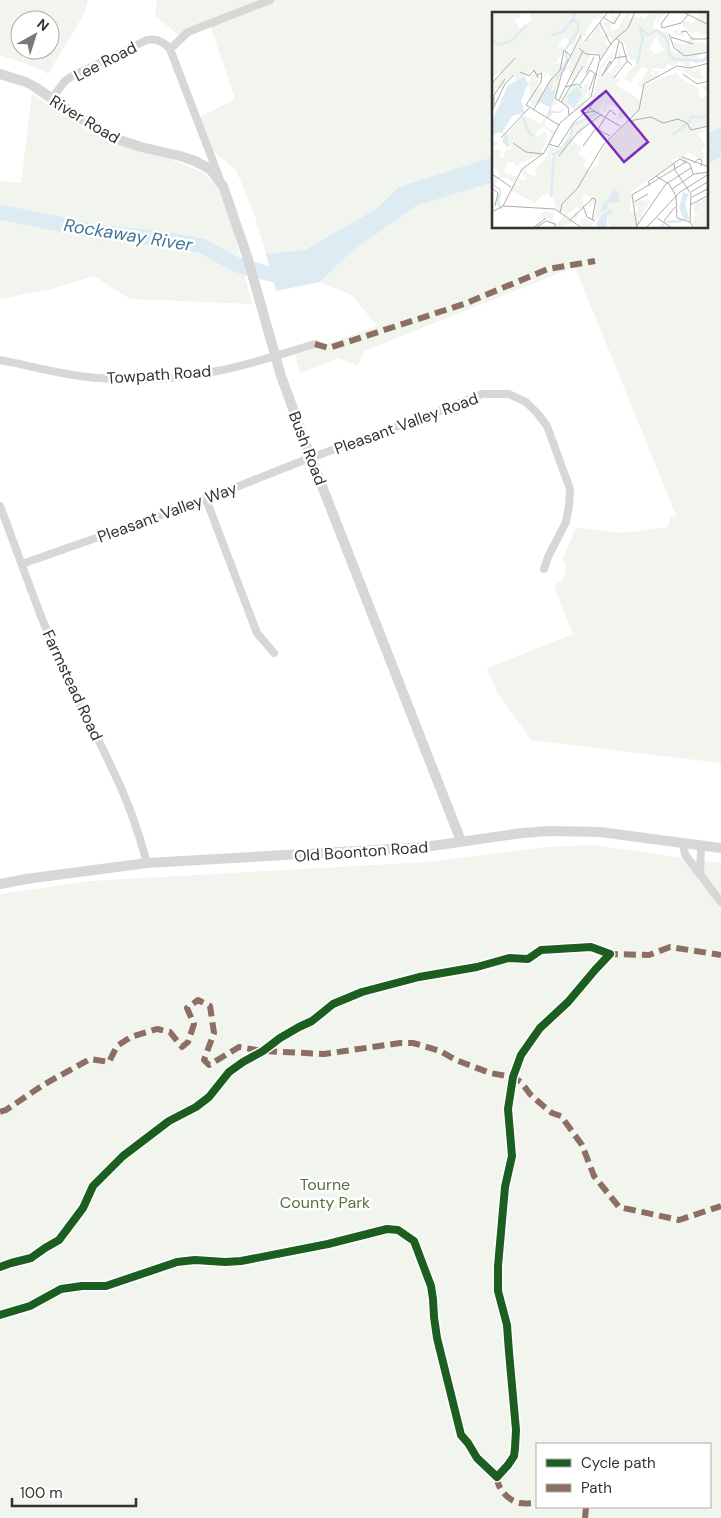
<svg xmlns="http://www.w3.org/2000/svg" width="721" height="1518" font-family="'DM Sans',sans-serif">
  <style>
    .green { fill: #f1f5ed; fill-rule: evenodd }
    .water { fill: #ddebf3 }
    .lines { fill: none; stroke-linecap: round; stroke-linejoin: round }
    .river { stroke: #ddebf3; stroke-width: 15 }
    .minor { stroke: #d7d7d7; stroke-width: 8 }
    .tertiary { stroke: #d7d7d7; stroke-width: 10 }
    .quiet { stroke: #8d6e63; stroke-width: 6; stroke-dasharray: 12 6; stroke-linecap: butt }
    .cycleway-casing { stroke: #fff; stroke-width: 11 }
    .cycleway { stroke: #1b5e20; stroke-width: 8 }
    .labels { text-anchor: middle; stroke-width: 5; stroke-linejoin: round; paint-order: stroke }
    .street-label { font-size: 16px; fill: #333; stroke: #fff }
    .park-label { font-size: 16px; fill: #56703f; stroke: #fff }
    .water-label { font-size: 18px; font-style: italic; fill: #3f7597; stroke: #fff }
    .inset-river { fill: none; stroke: #ddebf3; stroke-width: 2.5 }
    .inset-road { fill: none; stroke: #adadad; stroke-width: 1 }
    .view { fill: #7b2cbf; fill-opacity: 0.15; stroke: #7b2cbf; stroke-width: 2.5 }
    .inset-edge { fill: none; stroke: #333; stroke-width: 2.5 }
  </style>
  <rect width="100%" height="100%" fill="#fff"/>
  <path class="green" d="M0,0H88L84,14L48,74L40,69L0,55ZM20,20H50V50H20Z
    M157,0H721V127L707,133V14H493V157L399,187L376,209L303,250L266,254L255,217L236,170L206,145L197,119L235,99L210,25L182,38L155,16Z
    M32,94L75,122L113,143L160,155L204,173L217,186L233,229L252,304L130,299L94,276L51,289L0,299V181L21,183Z
    M721,144V763L531,740L497,692L487,668L573,634L554,586L563,579L565,574L566,568L563,558L576,528L624,533L668,527L671,515L677,518L575,267L364,351L358,366L338,358L300,373L295,355L377,326L352,295L320,282L351,252L416,206L487,184H493V228H707V150Z
    M592,845L721,863V1518H0V894L91,881L427,862L546,847ZM537,1444H710V1507H537Z"/>
  <path class="water" d="M721,127V157L707,164V133Z
    M493,157V184H487L416,206L351,252L320,282L276,291L266,254L304,250L376,209L399,187Z"/>
  <g class="lines">
    <path class="river" d="M0,212L98,232L172,240L202,246L237,265L278,276L291,272"/>
    <path class="minor" d="M170,49L188,32L270,0
      M52,98L65,81L72,76L147,40C156,38 164,42 170,49L219,177
      M0,360C32,366 65,376 98,378C134,381 176,379 212,372C246,366 282,354 315,344
      M206,499L257,633L274,653
      M0,506C23,566 43,628 71,686C83,712 98,738 110,764C126,796 138,829 147,863
      M22,564L206,499L302,461L440,411L482,394H509L526,402L538,414L547,426L570,489L569,506L566,522L548,557L544,569
      M683,844L685,854L689,860L721,902
      M700,875L701,847"/>
    <path class="tertiary" d="M0,74L26,82L35,87L98,130L114,138L141,147L180,156L195,161L210,169L223,186L247,256L281,376L311,458L461,841
      M0,884L26,879L147,863L425,847L522,833L550,831L600,832L721,848"/>
    <path class="quiet" d="M315,344L329,348L464,304L548,269L595,261
      M606,953L610,954L649,955L670,947L721,955
      M0,1112L6,1110L43,1085L90,1059L109,1062L117,1046L131,1037L157,1029L170,1032L182,1047L188,1042L194,1024L187,1008L198,1000L210,1006L214,1033L204,1060L209,1065L239,1047L263,1051L324,1054L400,1043H413L424,1046L440,1051L456,1060L490,1073L513,1077L521,1082L530,1094L541,1104L552,1113L561,1116L582,1145L594,1176L619,1207L679,1220L721,1206
      M497,1477C497,1488 508,1501 520,1503C526,1504 532,1503 537,1503
      M585,1518L586,1508L585,1507"/>
    <g class="cycleway-casing">
      <path id="cycleway" d="M0,1267L11,1263L31,1258L45,1248L59,1240L83,1208L93,1186L123,1156L169,1121L196,1107L209,1097L229,1072L243,1062L263,1051L280,1038L299,1027L312,1021L333,1004L362,992L419,977L477,967L509,958L528,959L541,950L591,947L610,954L595,970L568,1002L540,1028L521,1055L513,1077L508,1109L512,1156L505,1187L498,1266V1291L507,1325L509,1352L516,1430L515,1448L514,1456L508,1465L497,1477
        M0,1315L30,1306L61,1289L82,1286H106L177,1262L195,1260L225,1262L241,1261L328,1244L387,1229L398,1230L414,1241L431,1286L433,1299L434,1317L437,1338L461,1435L468,1443L477,1458L497,1477"/>
    </g>
    <use href="#cycleway" class="cycleway"/>
  </g>
  <g class="labels">
    <g class="street-label">
      <text transform="translate(105 61) rotate(-27)" y="6">Lee Road</text>
      <text transform="translate(85 119) rotate(31)" y="6">River Road</text>
      <text transform="translate(159 374) rotate(-4)" y="6">Towpath Road</text>
      <text transform="translate(406 423) rotate(-20)" y="6">Pleasant Valley Road</text>
      <text transform="translate(308 448) rotate(69)" y="6">Bush Road</text>
      <text transform="translate(167 512) rotate(-20)" y="6">Pleasant Valley Way</text>
      <text transform="translate(73 685) rotate(65)" y="6">Farmstead Road</text>
      <text transform="translate(361 851) rotate(-4)" y="6">Old Boonton Road</text>
    </g>
    <g class="park-label">
      <text x="325" y="1190">Tourne<tspan x="325" dy="18">County Park</tspan></text>
    </g>
    <g class="water-label">
      <text transform="translate(128 235) rotate(9)" y="6">Rockaway River</text>
    </g>
  </g>
  <g transform="translate(492 12)">
    <rect width="216" height="216" fill="#fff"/>
    <path d="M0,0H29V4L21,10L26,12L27,18L40,8L37,0H110L111,6L102,7L93,20L95,24H90L91,31L98,25L103,29L99,25L106,12L110,16L107,22L112,18L110,24H112L116,18L108,10L120,11V0H124L121,4L126,7L118,14L121,18L126,17L134,0L139,1L136,7L142,4L148,6L146,1L153,8L156,2L175,0L169,4L164,14L166,2L161,13L162,19H176L177,37L187,43L181,30L193,32L200,24L197,19L191,20L192,26L186,22L183,24L181,19L186,18L187,21L196,16L191,15V9L201,11L206,5L205,0H216V9H212L216,12L212,13H216V22L211,24L203,19L200,21L203,30L216,31L212,34L215,33V40L210,39L206,44L207,47L214,45L205,52L198,49L200,55H197L187,50L182,54L176,52L172,57L161,56V59H167L164,63L159,59L158,61L165,64L151,72L150,76L146,73L156,57L150,55L138,71L132,67L137,60L129,66L147,50L138,47L131,28L125,27L122,32L119,25L112,27H116L113,32L118,34L110,45L100,39L87,70L92,51L80,71L79,60L76,57L70,60L64,91L69,90L82,73L92,76L91,72H95L99,61L95,78L102,83L108,55L121,39V47L117,46L108,59L112,65L115,59L118,61L125,52L126,38L130,41L128,52L132,51L123,61V66L127,68L121,77L128,71L127,75L148,88L153,73L185,60L188,66L207,76V83L211,87L216,81L210,75L216,72V114L204,118H216L205,122L214,134L209,136L213,145L209,148L196,140L192,146L197,149L192,152L185,145L180,148L182,151L140,179L138,199L146,200V195H142L144,188L159,189L150,202V208L145,205L148,211L144,214L118,216L115,205L121,200L119,197L105,206L99,213L102,216H90L88,209L92,206L100,211L105,194L101,191L97,195L98,185L93,181L90,184L92,194L87,197L85,195L72,205L78,209L83,207L80,205L84,200L88,201L82,210L65,216L54,205L43,209L53,199L59,201L62,197L61,208L65,212L73,202L71,197L68,201L64,197L60,182L51,183L43,191L18,178L22,172L29,174L25,166L32,169L34,166L29,159L33,155L36,162L44,164L43,158L55,144L57,133L63,137L70,134L85,108L87,111L96,104L94,101L102,99L107,102L96,111L89,119L90,123L83,125L74,138L81,130L90,135L86,142L95,148L91,154L98,159L107,151L105,147H108L109,137L141,105L137,103L125,108L127,97L117,92L110,103L113,89L106,100L95,94L101,86L94,81L91,86L93,92L84,99L69,90L59,94L62,68L47,92L40,94L37,89L38,75H34L40,63L44,62L38,57V63L33,62L28,69L23,68V62L14,69L11,77L3,76L4,80L0,81V72L9,62L8,59L0,66ZM88,19L87,32L80,41L78,52L73,56L74,49L63,52L72,38L71,34L66,36L69,28L73,25L77,29L73,38L79,30L80,38ZM164,24L172,38L160,43L162,40L157,38ZM51,59H54L51,66L56,61L59,64L52,80L49,76L44,77L47,67L41,69ZM201,56L202,59L209,56L208,63L216,66H209V70L188,57ZM32,103L48,112L54,105L53,114L63,120L57,131L59,122L51,114L43,121L44,126L52,119L56,123L49,143L27,151L24,156L23,150H15L12,161L25,165L21,171L15,165L7,166L4,173L0,171V162L6,165L8,163L0,151V130H8L2,135L3,139L6,136L9,139L7,143L11,147L14,138L20,137L15,131V122ZM216,186V216L201,214L202,202L208,205L201,198L203,191Z" fill="#f1f5ed" fill-rule="evenodd"/>
    <path d="M33,64L36,71L29,89L33,101L20,104L10,121L15,122L17,135L16,136L10,129L13,123L6,120L0,125V109L16,73ZM62,67L59,79L64,76L59,98L66,100L75,95L68,101H61L57,106L54,105L58,95L46,90ZM85,74L90,82L82,96L76,91L75,83ZM122,178L126,179L128,189L116,192V197L109,200L111,190L117,187ZM191,180L197,182L193,191L197,207L192,208L187,196ZM119,197L121,200L115,205V216H107L104,213L108,204Z" fill="#ddebf3"/>
    <path class="inset-river" d="M59,23L70,20L81,7M0,28L6,33L21,28L34,13M73,38L86,19V10L81,9L83,0M145,52L151,26L148,16L156,23L165,18L176,28L177,42L182,47L211,49L217,43M64,68L75,49L74,39M31,105L38,123L43,124M197,111L199,105H217M181,123L194,112M0,172L8,178L6,192L10,197M59,185L62,142L70,138L78,126L81,113L107,100M168,216L173,210L190,209"/>
    <path class="inset-road" d="M178,0L169,12L170,16L189,11L196,3M191,0L217,13M112,6L122,12L129,0M108,11L119,33M189,20L194,19L200,27H214L217,23M177,22L182,36L193,44L217,40M179,25L201,32M124,26L130,31L135,49L140,53M93,29L116,0M87,36L94,42L107,43L108,48M123,46L127,29M28,60L37,64L42,58L46,66M94,61L102,45M191,62L205,72L217,69M45,63L50,61L49,70L34,93L67,113M110,64L123,46L135,44M110,64L118,49L119,52M122,66L135,49M0,71L23,46M88,73L98,58L105,63M74,75L85,72L90,76M97,78L103,62M67,88L91,39M69,90L91,54M2,94V83L13,67M97,96L128,114M42,97L58,69L68,58L72,38L79,44M0,99L13,72L22,63M95,100L107,83M77,103L76,95L63,86L70,61L89,23M137,109L159,105L171,111L186,107L195,111L199,118L217,114M102,115L118,124M106,117L118,98L124,103M9,126L37,96M21,131L34,140L51,142M57,132L66,135L82,110L92,101L103,99M91,134L104,116M67,144L86,120L110,102M190,145L217,155M202,151L206,147L210,148L209,154M182,152L183,158L199,182L198,210M0,162L19,175M164,164L177,172L184,184M158,174L156,170L188,147L198,152L201,162M0,176L6,181L3,194M180,177L202,162L217,160M199,180L217,169M184,184L185,206L198,210L202,216M200,185L217,176M142,190L156,182M198,193L217,183M11,194L63,197L90,216M91,194L95,205L103,209M0,200L11,194L30,157L52,141L68,111L99,85L107,50L121,29L136,16L143,0M68,201L70,192L85,177L111,133L147,98L152,72L185,54L198,56L217,51M165,206L180,216M77,209L101,186L104,188L100,208M172,209L183,195M144,215L174,172L199,156M41,216L54,206M44,216L54,209L63,212V216M145,216L140,183L194,150M154,216L188,180L217,162"/>
    <path class="view" d="M114,79L156,130L132,150L90,99Z"/>
    <rect width="216" height="216" class="inset-edge"/>
  </g>
  <rect x="536" y="1443" width="175" height="65" fill="#ffffff" stroke="#adadad"/>
  <rect x="546" y="1459" width="25" height="8" fill="#1b5e20" stroke="#adadad"/>
  <text x="581" y="1468" font-size="15" fill="#333333">Cycle path</text>
  <rect x="546" y="1484" width="25" height="8" fill="#8d6e63" stroke="#adadad"/>
  <text x="581" y="1493" font-size="15" fill="#333333">Path</text>
  <g transform="translate(35 35) rotate(39)"><circle r="24" fill="#ffffff" stroke="#adadad"/>
  <path d="M0-4L9 19L0 12L-9 19Z" fill="#7a7a7a"/>
  <text y="-8" font-size="14" font-weight="bold" text-anchor="middle" fill="#333333">N</text>
  </g>
  <path d="M12 1498v8h124v-8" fill="none" stroke="#333333" stroke-width="2.5"/>
  <text x="20" y="1498" font-size="15" fill="#333333" stroke="#ffffff" stroke-width="4" paint-order="stroke">100 m</text>
</svg>
